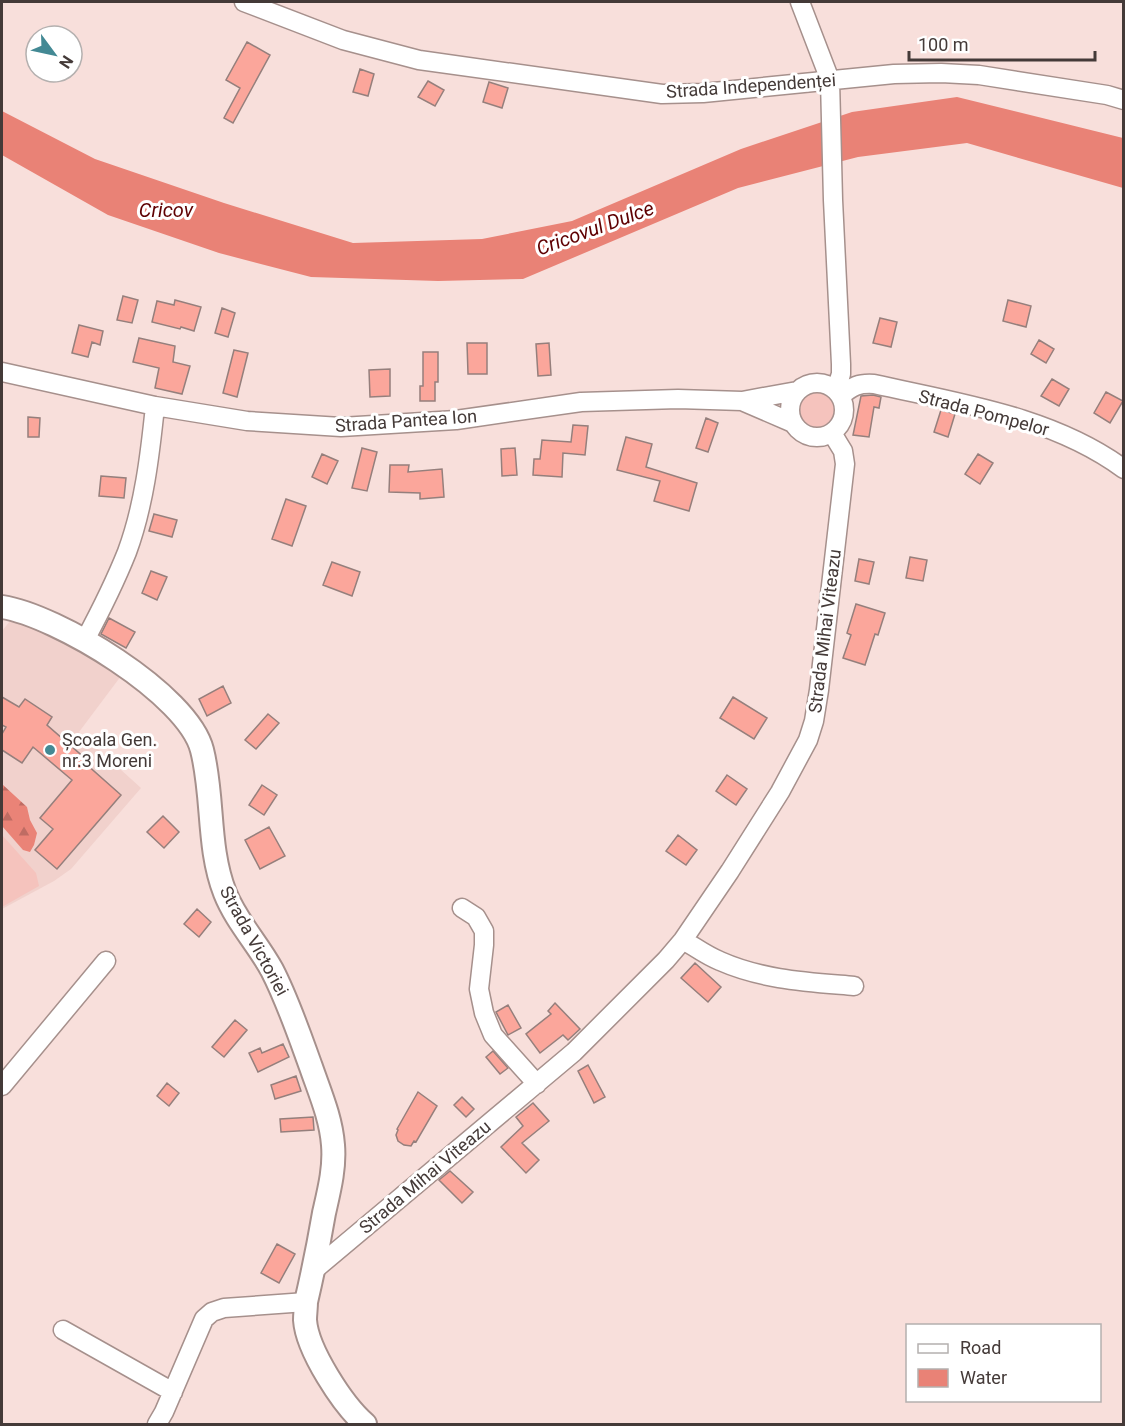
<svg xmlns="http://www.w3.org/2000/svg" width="1125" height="1426" font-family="Roboto,sans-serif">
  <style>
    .built { fill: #f1d1cc }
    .green { fill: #f5c3bd }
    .forest { fill: url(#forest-firs) }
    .water { fill: #e98276 }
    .building { fill: #fba69b; stroke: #957f7c; stroke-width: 1.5 }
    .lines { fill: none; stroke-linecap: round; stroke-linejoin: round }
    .minor-casing { stroke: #a6908c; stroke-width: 21 }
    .major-casing { stroke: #a6908c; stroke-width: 26 }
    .minor { stroke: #fff; stroke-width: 18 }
    .major { stroke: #fff; stroke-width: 22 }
    .poi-dot { fill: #438994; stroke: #fff; stroke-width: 2 }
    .labels { text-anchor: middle; stroke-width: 6; stroke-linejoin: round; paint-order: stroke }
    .street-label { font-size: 18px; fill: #443a38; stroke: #fff }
    .poi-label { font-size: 18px; fill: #443a38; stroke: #fff; text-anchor: start }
    .water-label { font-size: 20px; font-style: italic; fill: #5f0002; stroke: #fff }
  </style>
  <defs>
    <pattern id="forest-firs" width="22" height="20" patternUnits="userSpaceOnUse" patternTransform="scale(1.5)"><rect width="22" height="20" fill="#ea8377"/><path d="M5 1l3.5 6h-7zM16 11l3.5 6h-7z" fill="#bf6c63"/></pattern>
  </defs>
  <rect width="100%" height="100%" fill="#f8dfdb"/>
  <path class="built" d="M15,615L124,672L79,732L141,788L71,869L54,881L2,909V631Z"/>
  <path class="green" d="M795 409a22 22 0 1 1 44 0a22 22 0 1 1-44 0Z
    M2,835L36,873L39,886L2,907Z"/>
  <path class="forest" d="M2,784L27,807L30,820L37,833L34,845L30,852L23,850L2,826Z"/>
  <path class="water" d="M957,97L1123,138V188L967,143L858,157L738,188L523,279L438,281L311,277L219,253L108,215L2,155V111L95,159L224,203L353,243L482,239L572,221L741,149L852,112Z"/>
  <path class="building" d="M247,42L270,55L233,123L224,118L240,88L226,80Z
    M360,69L374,74L368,96L353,92Z
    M428,81L444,90L435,106L418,97Z
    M489,82L508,88L502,108L483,102Z
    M123,296L138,300L132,323L117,320Z
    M175,300L201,307L194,331L181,327L180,329L152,322L157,301L174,305Z
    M1008,300L1031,306L1026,327L1003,321Z
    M222,308L235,313L228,337L215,333Z
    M880,318L897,322L891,347L873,343Z
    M79,325L103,331L100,345L92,342L88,357L72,353Z
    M139,338L175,346L173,362L190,366L182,394L155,388L159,368L133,362Z
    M1039,340L1054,349L1046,363L1031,354Z
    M467,343H487V374H468Z
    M549,343L551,375L538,376L536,344Z
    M234,350L248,353L237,397L223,393Z
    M423,352H438V382H435V401H420V386H423Z
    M390,369V396L370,397L369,370Z
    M1052,379L1069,389L1059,406L1041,396Z
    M1106,392L1123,401L1110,423L1094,413Z
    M873,395L881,397L879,408L874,407L869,437L853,435L861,396Z
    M941,410L955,414L948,437L934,432Z
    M28,417L40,418L39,437H28Z
    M706,418L718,423L708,452L696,448Z
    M573,425L588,426L585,455L563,453L562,477L533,475L534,459H540L542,440L571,442Z
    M626,437L652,444L646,467L697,483L689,511L654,501L660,481L617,470Z
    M362,448L377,452L367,491L352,488Z
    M515,448L517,475L502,476L501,449Z
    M322,454L338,461L327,484L312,477Z
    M978,454L993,463L980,484L965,474Z
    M390,465H409L408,472L442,469L444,497L420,499V493L389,492Z
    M101,476L126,478L124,498L99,496Z
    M286,499L306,506L292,546L272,539Z
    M154,514L177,520L172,537L149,531Z
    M910,557L927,560L923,581L906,578Z
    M859,559L874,562L869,584L855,581Z
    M332,562L360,572L352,596L323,585Z
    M151,571L167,577L157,600L142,593Z
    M856,604L885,613L878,635L875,634L865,665L843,658L851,635L847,633Z
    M109,618L135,632L126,648L101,634Z
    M223,686L231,703L207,716L199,699Z
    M2,697L19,707L25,699L52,717L47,725L87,760L85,763L121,795L57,869L35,850L53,829L40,818L72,780L33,747L22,763L2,750V734L6,727L2,725Z
    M733,697L767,718L754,739L720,718Z
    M268,714L279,723L256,749L245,740Z
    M727,775L747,789L736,805L716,791Z
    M262,785L277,795L264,815L249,805Z
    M163,816L179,832L164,848L147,832Z
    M269,827L285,856L260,869L245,840Z
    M678,835L697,850L686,865L666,851Z
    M197,909L211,922L199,937L184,924Z
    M695,963L721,987L708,1002L681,978Z
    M555,1003L580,1029L568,1040L563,1035L540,1053L526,1034L551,1014L548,1011Z
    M508,1005L521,1028L508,1035L496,1012Z
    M235,1020L247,1030L224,1057L212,1047Z
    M283,1044L289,1057L258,1072L249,1053L260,1048L262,1053Z
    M493,1051L508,1068L500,1074L486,1057Z
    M588,1065L605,1097L594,1103L578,1071Z
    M296,1076L301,1091L275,1099L271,1085Z
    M167,1083L179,1093L169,1106L157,1096Z
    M418,1092L437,1106L416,1142L414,1141L411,1146L404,1145L398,1141L396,1135L398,1130L397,1129Z
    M462,1097L474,1109L466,1117L454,1105Z
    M533,1103L549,1121L522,1143L539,1160L526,1173L501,1147L523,1126L516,1117Z
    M313,1117L314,1130L281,1132L280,1119Z
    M450,1171L473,1192L462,1203L439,1180Z
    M277,1244L295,1254L279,1283L261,1273Z"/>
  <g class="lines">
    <g class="minor-casing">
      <path id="minor" d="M244,2L343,40L419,60L662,94L703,93L894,74L941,73L979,75L1107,95L1124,100
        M800,2L830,80L833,200L841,364V374L836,390
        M2,372L155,406L247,421L341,427L456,420L581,402L678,399L742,401L797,391
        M790 410a27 27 0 1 1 54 0a27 27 0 1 1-54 0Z
        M841,396C852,386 859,383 874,384C958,403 1052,416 1124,469
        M742,401L793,423
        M85,640C100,612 115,582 127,552C144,506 150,455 155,406
        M462,908L476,917L484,931V945L479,989L484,1013L493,1035L537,1084
        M683,940C695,947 707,956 720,961C763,980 808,982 854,986
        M2,1086L106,961
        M313,1271L574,1052L666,960L683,940L730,871L780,792L808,740L814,721L819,690L845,464L843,451L832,433
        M63,1330L173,1392
        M157,1424L164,1412L204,1319L212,1312L224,1308L306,1302"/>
    </g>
    <g class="major-casing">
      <path id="major" d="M2,607C56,615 188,694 202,750C214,797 207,847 225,893C236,921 258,944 272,970C288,1001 299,1034 311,1067C320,1093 331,1118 333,1145C335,1168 329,1191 324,1213C319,1242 313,1272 306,1302C306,1308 305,1314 305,1320C307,1350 343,1405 365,1424"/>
    </g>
    <use href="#minor" class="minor"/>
    <use href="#major" class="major"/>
  </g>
  <circle class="poi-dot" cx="50" cy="750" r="6"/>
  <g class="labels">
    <g class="street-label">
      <text transform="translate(751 86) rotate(-4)" y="6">Strada Independenței</text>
      <text transform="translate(984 413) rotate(15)" y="6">Strada Pompelor</text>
      <text transform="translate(406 421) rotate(-4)" y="6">Strada Pantea Ion</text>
      <text transform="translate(825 631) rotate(-83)" y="6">Strada Mihai Viteazu</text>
      <text transform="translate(254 941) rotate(61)" y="6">Strada Victoriei</text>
      <text transform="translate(425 1177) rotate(-40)" y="6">Strada Mihai Viteazu</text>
    </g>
    <g class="poi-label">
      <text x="62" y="746">Școala Gen.<tspan x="62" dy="21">nr.3 Moreni</tspan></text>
    </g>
    <g class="water-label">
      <text x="166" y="217">Cricov</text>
      <text transform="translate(595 228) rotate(-20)" y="7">Cricovul Dulce</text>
    </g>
  </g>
  <rect width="1125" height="1426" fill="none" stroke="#443a38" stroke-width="6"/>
  <rect x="906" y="1324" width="195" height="78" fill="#ffffff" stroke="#b4b0af" stroke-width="1.5"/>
  <rect x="918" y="1344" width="30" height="9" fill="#ffffff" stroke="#b4b0af" stroke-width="1.5"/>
  <text x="960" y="1354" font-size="18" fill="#443a38">Road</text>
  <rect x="918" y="1369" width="30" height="18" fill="#e98276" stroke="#b4b0af" stroke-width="1.5"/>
  <text x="960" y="1384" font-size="18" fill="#443a38">Water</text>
  <g transform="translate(54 54) rotate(123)"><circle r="28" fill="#ffffff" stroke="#b4b0af" stroke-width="1.5"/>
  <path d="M0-4.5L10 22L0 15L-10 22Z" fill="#438994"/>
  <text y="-9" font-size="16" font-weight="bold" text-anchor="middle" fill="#443a38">N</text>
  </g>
  <path d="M909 51v9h186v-9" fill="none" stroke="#443a38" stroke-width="3"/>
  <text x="918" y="51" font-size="18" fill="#443a38" stroke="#ffffff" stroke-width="4.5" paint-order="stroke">100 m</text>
</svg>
